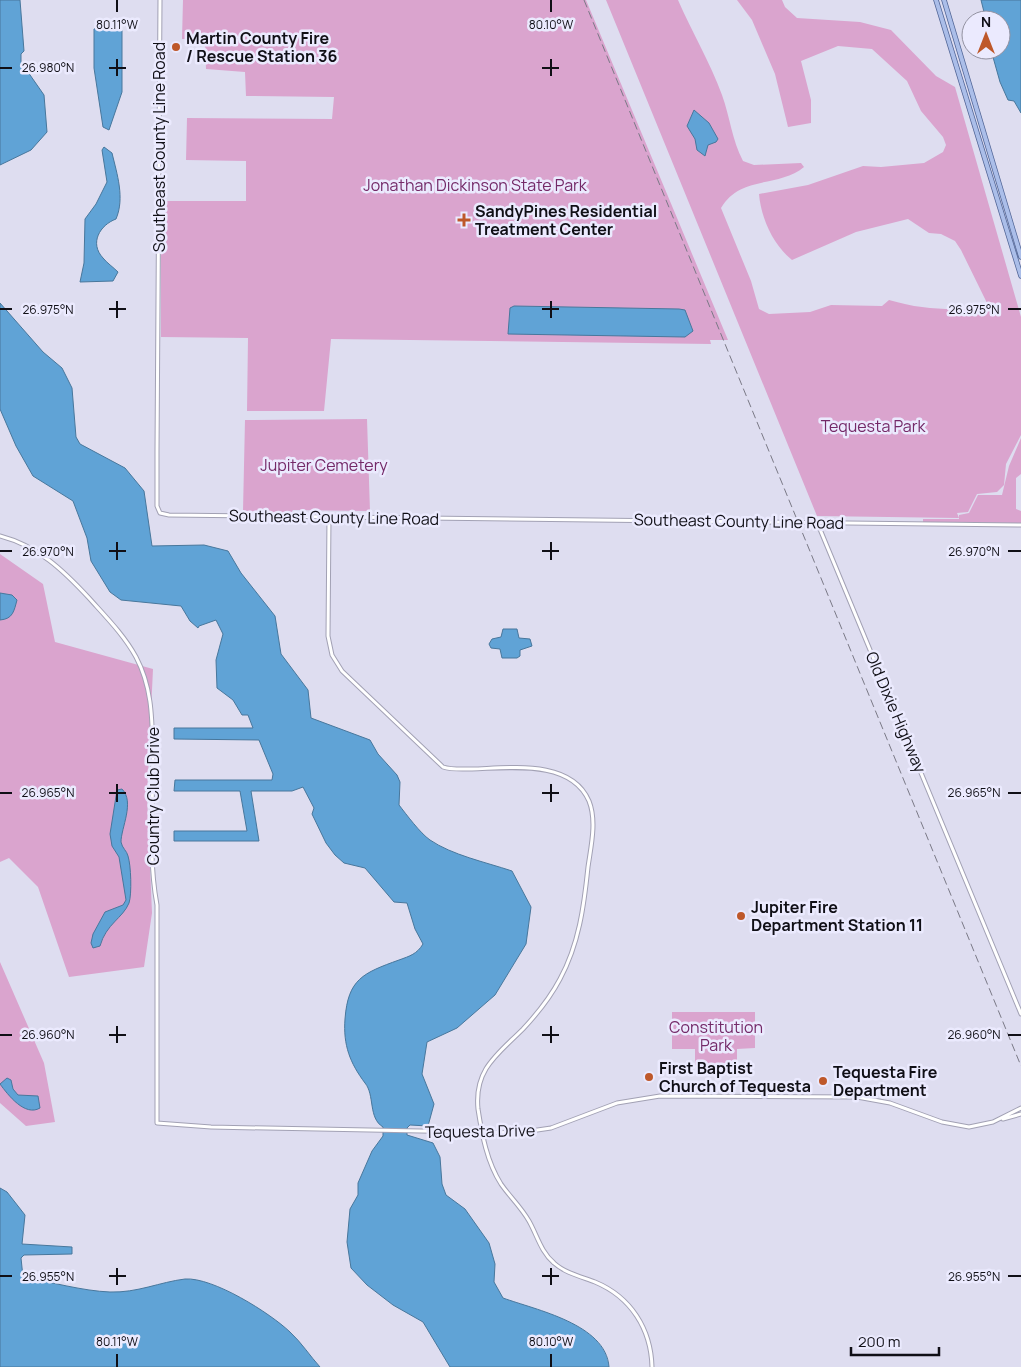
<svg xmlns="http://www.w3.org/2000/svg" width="1021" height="1367" font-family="Manrope,sans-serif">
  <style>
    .green { fill: #daa4ce }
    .water { fill: #60a3d6; stroke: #48779c }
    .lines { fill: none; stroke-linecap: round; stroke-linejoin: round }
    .minor-casing { stroke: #a2a1b4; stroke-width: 5 }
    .major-casing { stroke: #506495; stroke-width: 5.5 }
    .minor { stroke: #fff; stroke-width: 3 }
    .major { stroke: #abbee9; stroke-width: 4 }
    .rail { stroke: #7a7986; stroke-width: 1; stroke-dasharray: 8 4; stroke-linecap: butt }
    .ticks { fill: none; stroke: #100f16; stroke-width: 2 }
    .poi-dot { fill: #be582a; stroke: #ebeafe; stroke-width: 2 }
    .labels { text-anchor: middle; stroke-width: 5; stroke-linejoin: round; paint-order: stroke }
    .poi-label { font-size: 16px; font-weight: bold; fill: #100f16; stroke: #ebeafe; text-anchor: start }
    .street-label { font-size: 16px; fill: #100f16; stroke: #ebeafe }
    .park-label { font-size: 16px; fill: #742968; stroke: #ebeafe }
    .ticks-label { font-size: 12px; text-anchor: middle; fill: #100f16; stroke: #ebeafe; stroke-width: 5; stroke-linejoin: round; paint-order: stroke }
  </style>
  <rect width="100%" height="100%" fill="#deddf0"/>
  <path class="green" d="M183,0H586L728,340H710L711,344L331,339L324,411H247L248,338L161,337V201H246V161L186,160L187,118L332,119L334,97L246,96L245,72L206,69L205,39H182Z
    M606,0H678C692,32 710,62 722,95C730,117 732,140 743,161L754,165L801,163L804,167C779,188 740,175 721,208L751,281L759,309L769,314L810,312L831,305L882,306L889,300C923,310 949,310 984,308L987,303L961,250L955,241L941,234L929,233L908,219L856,232L792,260C773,245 761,218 759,194L808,185L863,166L881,167L924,163L943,152L946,145L943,137L921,111L907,81L872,49L838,46L801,61L811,100V123L788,127L775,74L752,20L737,0H782L785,7L797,18L860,22L891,30L936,76L955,87L1021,317V435L1006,464L1004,485L997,492L977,494L968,512L957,513L959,518L817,516Z
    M367,419L370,511L293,510L291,513L243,511L245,420Z
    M1021,438V474L1016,478V509L1021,511V523L923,522V519H959V515L969,513L978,495H1002L1009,466Z
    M0,554L43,584L55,642L153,669L147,796L152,913L144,967L69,977L38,887L9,858L0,862Z
    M0,962L44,1063L55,1122L26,1126L0,1103Z
    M672,1012H755V1048L737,1049V1065H695V1049H672Z"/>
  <path class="water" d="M0,0H20L24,51L21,54V62L44,95L47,132L31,150L0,165Z
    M981,0H1021V113L1014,101L1008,100L1000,82L991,50H1001V20H986Z
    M109,21L118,24L122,31V92L109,130L103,127L94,68V29Z
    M694,110L709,123L718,139L716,142L708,145L705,156L697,150L695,139L687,126Z
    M104,147L112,153C117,174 125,198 116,219C100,225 89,243 103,258C107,263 113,267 118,272L113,281L80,282L84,263L85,219L96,204L107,182L102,150Z
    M0,303L43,352L62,368L72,388L76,437L80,444L125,468L144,491L152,546L204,545L228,551L241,573L275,616L281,654L308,690L311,718L370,740L378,754L397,775L400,782L399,805C406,814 420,833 430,840C452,855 485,862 512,871L531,907L526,944L495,995L457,1028L427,1042L422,1074L434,1104L428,1126L410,1125L407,1128V1135L433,1143L440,1157L442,1184L446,1195L465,1209L489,1243L495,1264L494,1282L503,1298C536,1310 606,1324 609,1367H450L423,1322L393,1305L367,1285L351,1268L347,1242L350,1209L358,1195V1183L372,1151L383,1136V1127C368,1118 375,1095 365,1083C350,1063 343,1045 345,1019C348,979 363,973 399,960C410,956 417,954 423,944L415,929L407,903L394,902L365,868L344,863L335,855L326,843L312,814L314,808L303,787L292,791H251L259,841H174V831H247L240,791H174L175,780H272L273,774L259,740L174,739V728H253L248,715H242L233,700L217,688L216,660L223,634L216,620L199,626L198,628L190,621L181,606L121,600L110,592L91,561L87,538L73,501L33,476L16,446L0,409Z
    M514,306L679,309L685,310L693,331L685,337L508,334L510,308Z
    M0,593L12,595L17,600C14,611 13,619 0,620Z
    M503,629H517L519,638L530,639L532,646L520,650V656L517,658H502L500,649L491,648L489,644L492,639L501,637Z
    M122,789C135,802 121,828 121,842C122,848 127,851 128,856C131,865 132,894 129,903C123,918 106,924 100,946L93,948L91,943L93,934L105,912L123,905L126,900L119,857L112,846L110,834L117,790Z
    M7,1078L11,1080L13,1089L18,1095L38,1096L40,1108C25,1117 8,1095 0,1084Z
    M0,1188L7,1192L25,1215L22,1244L72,1247V1254L24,1255L21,1258L23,1277C51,1282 83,1291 110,1292C137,1293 160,1282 185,1279C213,1277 270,1313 290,1332C301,1342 310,1356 320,1367H0Z"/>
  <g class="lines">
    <g class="minor-casing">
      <path id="minor" d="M160,0L157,451V506L160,513L169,515L1021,525
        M329,517L328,636L332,655L342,671L443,767C452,770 463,769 472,769C510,768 571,759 589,801C597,821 591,846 588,867C584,906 579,944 560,979C550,998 537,1014 523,1029C498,1054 474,1069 478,1109C482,1135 487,1162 501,1184C510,1197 521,1207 529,1221C537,1235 541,1252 554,1263C565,1273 582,1277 595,1282C631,1297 651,1329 652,1367
        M817,522L1021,1014
        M0,536C38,546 63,570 89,598C106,617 124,635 136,657C153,689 152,722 153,757C153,806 148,857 157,905V1123L211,1127L517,1133L551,1128L617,1103L660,1096L857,1097L890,1103L942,1122L969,1127L993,1122L1021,1108
        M1003,1119L1021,1114"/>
    </g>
    <g class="major-casing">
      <path id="major" d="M936,0L1021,276
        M944,0L1021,257"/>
    </g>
    <use href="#minor" class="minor"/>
    <use href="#major" class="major"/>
    <path class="rail" d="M584,0L1021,1066"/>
  </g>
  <path class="ticks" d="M117,0V12M551,0V12M117,59V76M551,59V76M0,68H12M109,68H126M542,68H559M117,301V318M551,301V318M0,309H12M109,309H126M542,309H559M1008,309H1021M117,542V560M551,542V560M0,551H12M109,551H126M542,551H559M1008,551H1021M117,784V802M551,784V802M0,793H12M109,793H126M542,793H559M1008,793H1021M117,1026V1043M551,1026V1043M0,1035H12M109,1035H126M542,1035H559M1008,1035H1021M117,1268V1285M551,1268V1285M0,1276H12M109,1276H126M542,1276H559M1008,1276H1021M117,1354V1367M551,1354V1367"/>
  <g class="poi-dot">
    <circle cx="176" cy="47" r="5"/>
    <path d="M461.5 212.5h5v5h5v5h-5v5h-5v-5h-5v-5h5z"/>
    <circle cx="741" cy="916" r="5"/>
    <circle cx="649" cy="1077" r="5"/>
    <circle cx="823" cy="1081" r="5"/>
  </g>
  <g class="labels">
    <g class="poi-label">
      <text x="186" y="44">Martin County Fire<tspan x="186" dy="18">/ Rescue Station 36</tspan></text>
      <text x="475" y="217">SandyPines Residential<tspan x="475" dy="18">Treatment Center</tspan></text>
      <text x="751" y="913">Jupiter Fire<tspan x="751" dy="18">Department Station 11</tspan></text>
      <text x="659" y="1074">First Baptist<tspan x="659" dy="18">Church of Tequesta</tspan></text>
      <text x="833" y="1078">Tequesta Fire<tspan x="833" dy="18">Department</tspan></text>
    </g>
    <g class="street-label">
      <text transform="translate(159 147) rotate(-90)" y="6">Southeast County Line Road</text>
      <text transform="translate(334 517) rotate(1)" y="6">Southeast County Line Road</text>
      <text transform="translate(739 521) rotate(1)" y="6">Southeast County Line Road</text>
      <text transform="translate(896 712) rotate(67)" y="6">Old Dixie Highway</text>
      <text transform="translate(153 796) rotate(-90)" y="6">Country Club Drive</text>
      <text transform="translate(480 1131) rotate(-1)" y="6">Tequesta Drive</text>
    </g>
    <g class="park-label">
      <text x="475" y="191">Jonathan Dickinson State Park</text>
      <text x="873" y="432">Tequesta Park</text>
      <text x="324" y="471">Jupiter Cemetery</text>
      <text x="716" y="1033">Constitution<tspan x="716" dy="18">Park</tspan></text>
    </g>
  </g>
  <g class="ticks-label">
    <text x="117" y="29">80.11°W</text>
    <text x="551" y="29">80.10°W</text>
    <text x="48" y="72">26.980°N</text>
    <text x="48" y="314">26.975°N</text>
    <text x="974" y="314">26.975°N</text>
    <text x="48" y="556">26.970°N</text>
    <text x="974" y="556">26.970°N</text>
    <text x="48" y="797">26.965°N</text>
    <text x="974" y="797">26.965°N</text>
    <text x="48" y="1039">26.960°N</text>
    <text x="974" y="1039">26.960°N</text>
    <text x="48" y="1281">26.955°N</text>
    <text x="974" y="1281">26.955°N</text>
    <text x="117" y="1346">80.11°W</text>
    <text x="551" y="1346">80.10°W</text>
  </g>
  <g transform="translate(986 35)"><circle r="24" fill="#ebeafe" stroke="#9392a1"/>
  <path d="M0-4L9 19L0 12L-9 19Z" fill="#be582a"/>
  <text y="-8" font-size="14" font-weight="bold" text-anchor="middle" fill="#100f16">N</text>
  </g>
  <path d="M851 1347v8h88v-8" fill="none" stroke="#100f16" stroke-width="2.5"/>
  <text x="858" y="1347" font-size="15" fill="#100f16" stroke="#ebeafe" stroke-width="4" paint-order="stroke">200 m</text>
</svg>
